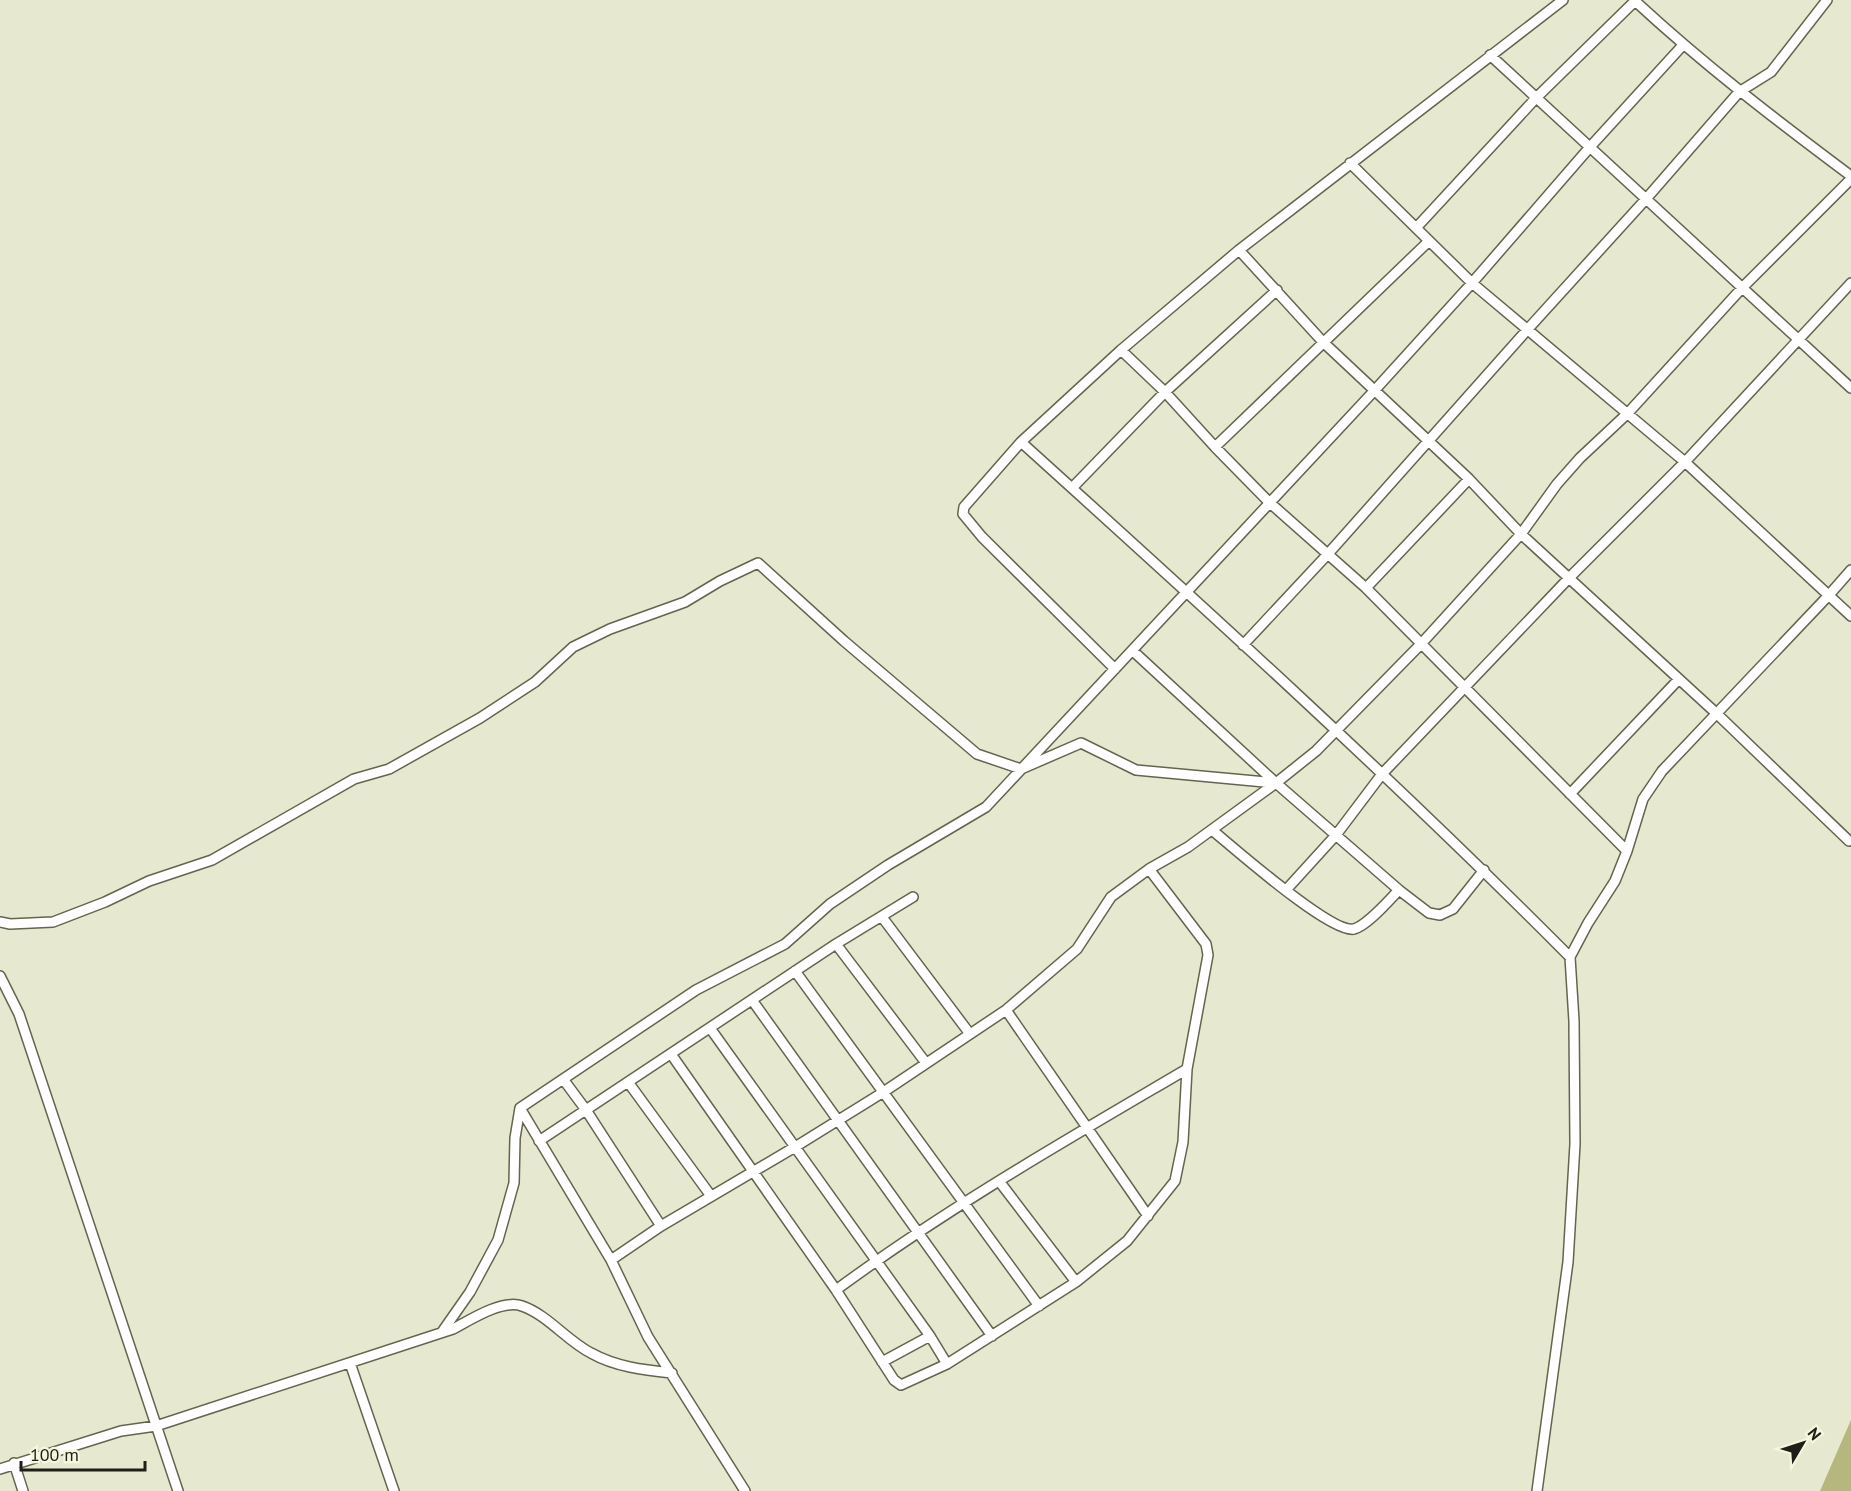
<svg xmlns="http://www.w3.org/2000/svg" width="1851" height="1491" font-family="'PT Sans',sans-serif">
  <style>
    .water { fill: #b6b77e }
    .lines { fill: none; stroke-linecap: round; stroke-linejoin: round }
    .minor-casing { stroke: #64644f; stroke-width: 12 }
    .minor { stroke: #fff; stroke-width: 9 }
  </style>
  <rect width="100%" height="100%" fill="#e7e8d0"/>
  <path class="water" d="M1851,1420V1491H1820Z"/>
  <g class="lines">
    <g class="minor-casing">
      <path id="minor" d="M1634,0C1703,64 1776,120 1851,176
        M1490,55L1851,388
        M1350,163L1472,283L1685,462L1851,616
        M1416,228L1536,98L1635,1
        M1239,250L1323,342L1469,479L1521,534L1716,713L1849,841
        M1121,350L1165,392L1215,447L1269,502L1366,588L1627,851
        M1021,442C1207,610 1393,779 1570,957
        M1215,447L1429,241
        M1072,488L1165,392L1277,290
        M1366,588L1469,479
        M1243,645L1327,555L1527,330L1646,199L1739,92L1771,72L1827,0
        M1133,651L1276,783L1399,890L1429,913L1440,915L1453,909L1484,870
        M1115,669L982,537L963,514L964,507L1021,442L1121,350L1239,250L1563,0
        M1570,794L1679,679
        M1212,830C1234,848 1331,934 1354,929C1368,925 1389,900 1399,890
        M1286,890L1336,835L1382,774L1569,578L1685,462L1851,283
        M882,917L970,1034
        M0,922L10,924L53,922L105,902L149,881L212,860L354,779L389,769L480,718L535,682L573,647L610,629L685,602L720,581L758,563L844,641L977,754L1021,769L1081,743L1136,770L1276,783L1316,751L1421,644L1521,534L1557,484L1580,458L1628,413L1742,288L1851,179
        M836,944L926,1063
        M795,971L1039,1306
        M0,976L19,1014L178,1491
        M752,1000L992,1336
        M1006,1010L1148,1216
        M710,1028L930,1336L947,1364
        M671,1054L836,1290L894,1380L901,1385L947,1364L1076,1282L1127,1241L1175,1181L1183,1142L1187,1069L1208,955L1206,944L1149,869
        M563,1079L586,1110L661,1226
        M628,1082L711,1196
        M520,1108L611,1260
        M539,1141L836,944L913,897
        M999,1181L1076,1282
        M836,1290C947,1208 1068,1139 1187,1069
        M442,1332L470,1292L498,1240L514,1183L515,1138L520,1108L696,990L785,944L830,904L888,865L986,807L1374,391L1472,283L1590,147L1683,45
        M882,1362L930,1336
        M350,1363L394,1491
        M14,1463L23,1491
        M0,1469L121,1431L156,1426L453,1329C470,1320 502,1299 522,1306C548,1315 567,1341 591,1353C616,1367 644,1370 672,1373
        M745,1491L648,1337L611,1260L661,1226L795,1147L882,1093L1006,1010L1077,949L1111,897L1149,869L1188,847L1276,783
        M1537,1491L1568,1262L1575,1144L1574,1021L1570,957L1588,923L1615,881L1627,851L1643,799L1662,771L1829,595L1851,570"/>
    </g>
    <use href="#minor" class="minor"/>
  </g>
  <g transform="translate(1803 1443) rotate(51)" stroke="#f5f6dd" stroke-width="4.5" paint-order="stroke">
  <path d="M0-4.5L10 22L0 15L-10 22Z" fill="#1e1f16"/>
  <text y="-9" font-size="16" font-weight="bold" text-anchor="middle" fill="#1e1f16">N</text>
  </g>
  <path d="M21 1461v9h124v-9" fill="none" stroke="#1e1f16" stroke-width="3"/>
  <text x="30" y="1461" font-size="18" fill="#1e1f16" stroke="#f5f6dd" stroke-width="4.5" paint-order="stroke">100 m</text>
</svg>
